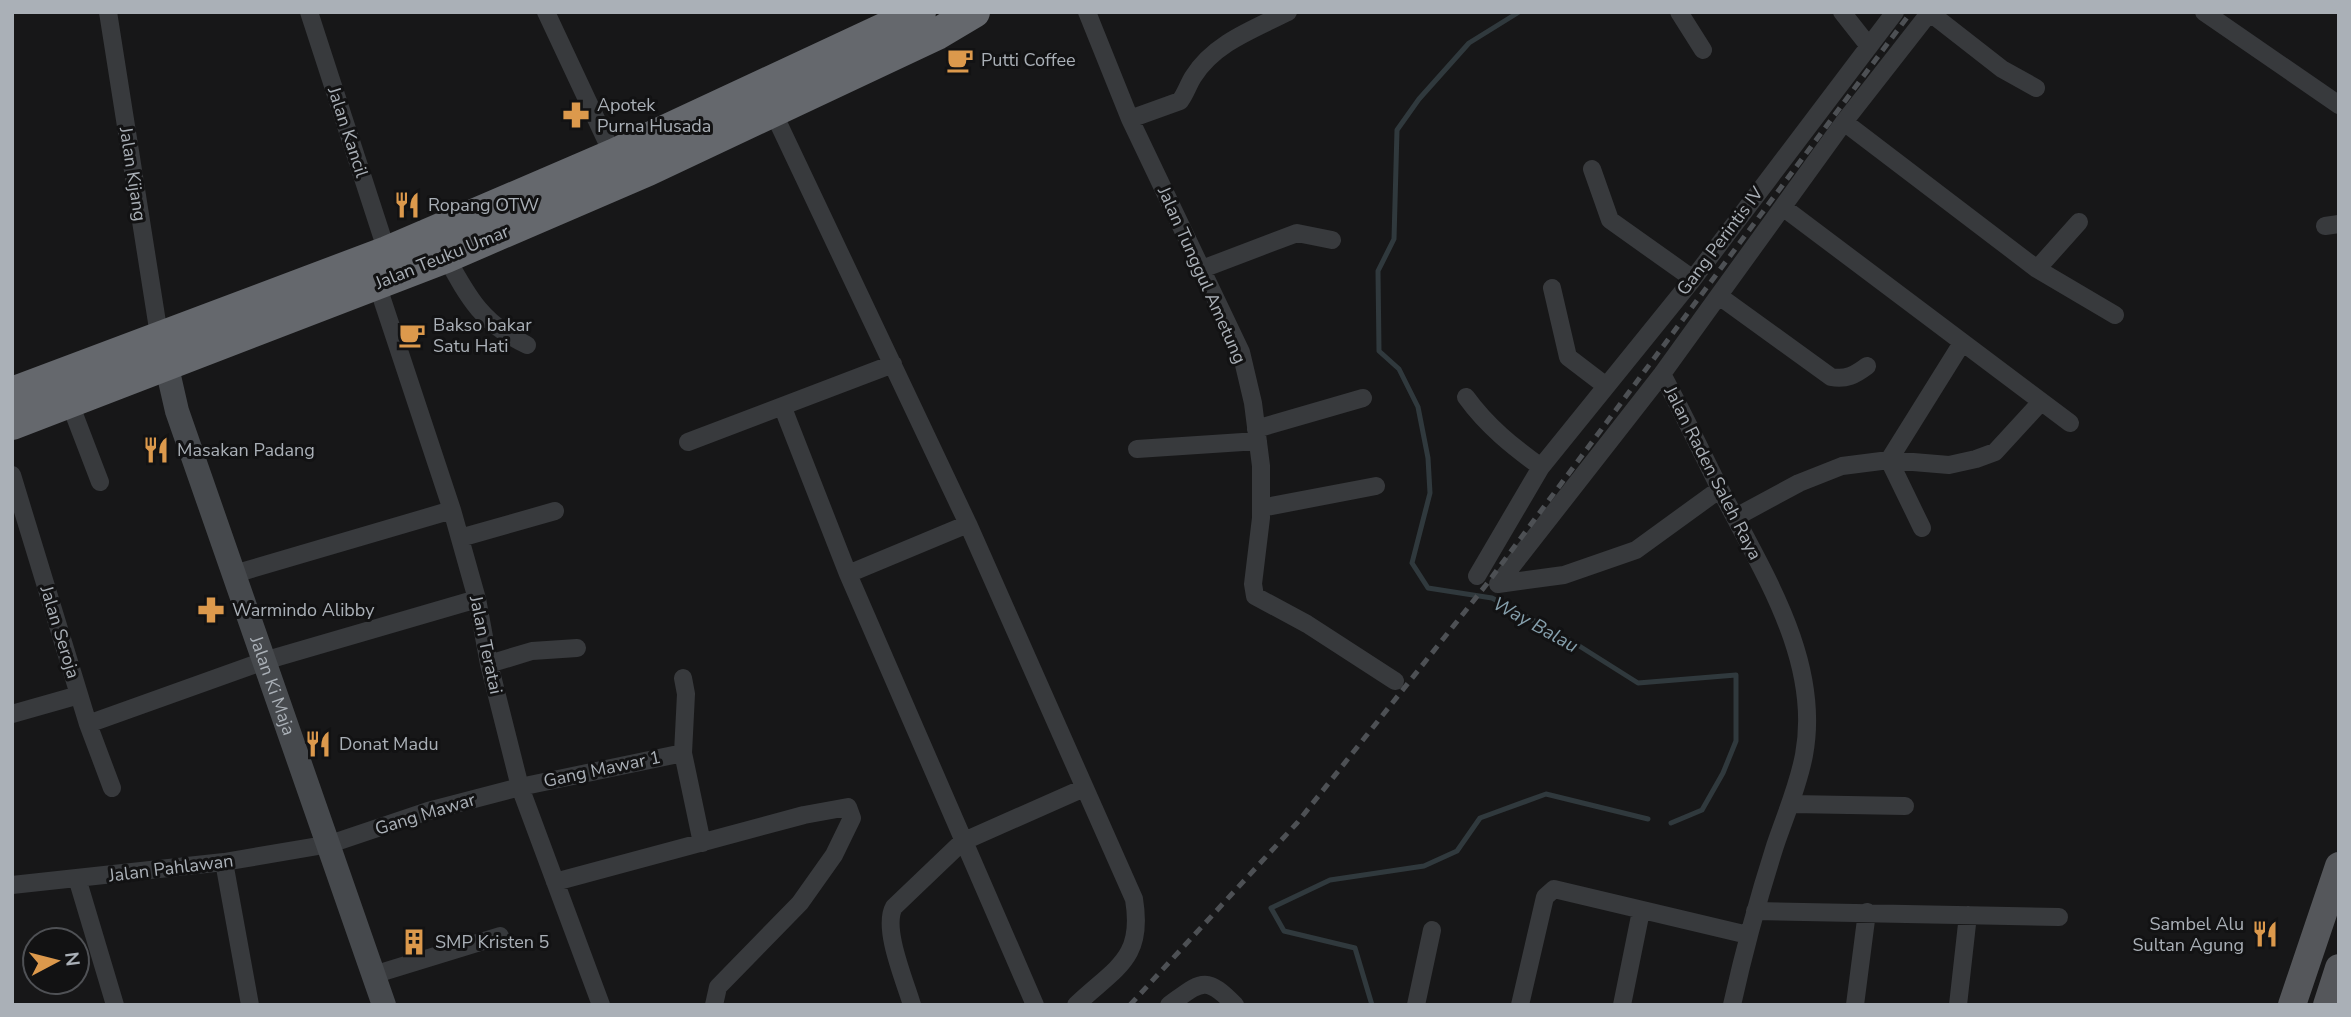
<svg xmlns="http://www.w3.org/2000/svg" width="2351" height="1017" font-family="'Nunito Sans',sans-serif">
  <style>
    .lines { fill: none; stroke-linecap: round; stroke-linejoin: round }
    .stream { stroke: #30393d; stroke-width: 5 }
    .street { stroke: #383a3d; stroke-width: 18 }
    .secondary { stroke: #46494d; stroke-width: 24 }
    .primary { stroke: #55575b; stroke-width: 28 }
    .highway { stroke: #65686d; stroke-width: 32 }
    .rail { stroke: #4d5054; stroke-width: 5; stroke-dasharray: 9 7; stroke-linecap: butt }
    .labels { text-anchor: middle; stroke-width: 6; stroke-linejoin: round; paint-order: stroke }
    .poi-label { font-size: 18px; fill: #aab0b7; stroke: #121213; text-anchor: start }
    .street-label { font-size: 18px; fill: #aab0b7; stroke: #121213 }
    .water-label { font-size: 19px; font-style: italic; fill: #86a0ad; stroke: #121213 }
  </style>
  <rect width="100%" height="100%" fill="#171718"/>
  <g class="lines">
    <path class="stream" d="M1519,12L1469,43L1419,99L1397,130L1394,239L1378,271L1379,351L1399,369L1418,407L1428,458L1430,493L1412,563L1428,588L1492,598L1573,642L1638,683L1736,675V741L1723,773L1702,810L1671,823
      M1372,1005L1355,948L1284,931L1271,908L1330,880L1424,866L1457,851L1480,818L1546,794L1648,819"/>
    <path class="street" d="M108,12L159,335
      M309,12L387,252
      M546,12L613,155
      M1087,12L1130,119L1241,352L1253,403L1261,466V518L1253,584L1255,596L1307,624L1395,681
      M1679,12L1703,50
      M1842,12L1868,45
      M1929,12L2002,69L2036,88
      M2204,12L2339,105
      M773,112L968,524L1134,899C1144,959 1116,967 1076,1005
      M1130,119L1180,101C1186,93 1188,85 1193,77C1214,43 1254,29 1288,12
      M1844,122L2037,269L2115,315
      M1592,169L1610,220L1693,279
      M1784,208L2070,423
      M2325,226L2339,224
      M446,257C469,299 483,324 527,345
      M1202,269L1297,233L1332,240
      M2037,269L2079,222
      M377,284L452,510L477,599L489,664L520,787L601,1005
      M1552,288L1568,357L1606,386
      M1719,296L1831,377C1846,380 1855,375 1867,366
      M1662,374C1682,411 1700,449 1719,487C1760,568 1822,659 1804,755C1798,787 1785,816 1775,846C1758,899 1744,951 1732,1005
      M1466,397C1487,426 1513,447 1541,467
      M69,401L100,482
      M783,408L848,574L1035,1005
      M1256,429L1363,398
      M688,442L893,364
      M1137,449L1258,441
      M12,475L88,724L112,788
      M1261,508L1376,486
      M1736,517L1799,483L1842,466L1889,460L1949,465L1976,459L1995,452L2040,403
      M1922,528L1889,460L1962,343
      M460,538L555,511
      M234,574L452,510
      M848,574L968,524
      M1477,576L1541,467L1693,279L1895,12
      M1498,584L1662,374L1844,122L1930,12
      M1498,584L1564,575L1636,550L1720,489
      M489,664L532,651L577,648
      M683,678L686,694L683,753L702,843
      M12,714L79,695
      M88,724L264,661L477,599
      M1792,804L1905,806
      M224,862L250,1005
      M77,878L115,1005
      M555,882L804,815L848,807L852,818L834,855L800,903L718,987L714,1005
      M12,885L224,862L330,844L428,811L520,787L683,753
      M1755,911L2059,917
      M373,975L500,936
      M912,1005C905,981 882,928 894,907L962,842L1084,788
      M1169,1005C1201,982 1205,974 1235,1005
      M1416,1005L1432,930
      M1520,1005L1545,897L1554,889L1748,935
      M1622,1005L1641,911
      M1855,1005L1867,912
      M1958,1005L1968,915"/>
    <path class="secondary" id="s1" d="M166,363L177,411L384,1005"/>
    <path class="primary" d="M2292,1005L2339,866
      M2327,1005L2339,968"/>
    <path class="highway" d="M12,393L387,252L613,155L920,12
      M12,424L446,257L648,170L937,34L974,12"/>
    <path class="rail" d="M1130,1005L1297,823L1486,585L1911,12"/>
  </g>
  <defs>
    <g id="cafe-bare" transform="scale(2.1)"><path d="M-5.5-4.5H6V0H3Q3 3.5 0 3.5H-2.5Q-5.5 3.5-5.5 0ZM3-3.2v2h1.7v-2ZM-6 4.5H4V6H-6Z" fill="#dc994c" stroke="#121213" stroke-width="2.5" paint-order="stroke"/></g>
    <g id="pharmacy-bare" transform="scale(2.1)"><path d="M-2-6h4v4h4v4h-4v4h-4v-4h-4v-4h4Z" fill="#dc994c" stroke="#121213" stroke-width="2.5" paint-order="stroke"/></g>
    <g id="restaurant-bare" transform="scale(2.1)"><path d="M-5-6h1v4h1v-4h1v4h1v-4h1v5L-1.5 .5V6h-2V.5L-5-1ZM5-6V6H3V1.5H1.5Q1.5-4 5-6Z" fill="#dc994c" stroke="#121213" stroke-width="2.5" paint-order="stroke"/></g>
    <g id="building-bare" transform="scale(2.1)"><path d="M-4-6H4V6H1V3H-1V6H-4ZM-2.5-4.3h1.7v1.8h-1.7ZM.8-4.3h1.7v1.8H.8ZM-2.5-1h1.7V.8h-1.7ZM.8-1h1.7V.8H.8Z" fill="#dc994c" stroke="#121213" stroke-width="2.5" paint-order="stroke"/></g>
  </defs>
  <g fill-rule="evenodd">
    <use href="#cafe-bare" x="960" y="60"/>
    <use href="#pharmacy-bare" x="576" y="115"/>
    <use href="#restaurant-bare" x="407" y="205"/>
    <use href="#cafe-bare" x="412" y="335"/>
    <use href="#restaurant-bare" x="156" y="450"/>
    <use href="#pharmacy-bare" x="211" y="610"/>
    <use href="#restaurant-bare" x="318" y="744"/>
    <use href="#restaurant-bare" x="2265" y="934"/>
    <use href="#building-bare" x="414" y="942"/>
  </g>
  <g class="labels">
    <g class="poi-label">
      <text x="981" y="66">Putti Coffee</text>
      <text x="597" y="111">Apotek<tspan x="597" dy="21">Purna Husada</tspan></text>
      <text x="428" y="211">Ropang OTW</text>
      <text x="433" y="331">Bakso bakar<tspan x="433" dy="21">Satu Hati</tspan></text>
      <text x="177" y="456">Masakan Padang</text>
      <text x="232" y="616">Warmindo Alibby</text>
      <text x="339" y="750">Donat Madu</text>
      <text x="2244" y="930" text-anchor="end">Sambel Alu<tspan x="2244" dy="21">Sultan Agung</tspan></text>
      <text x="435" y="948">SMP Kristen 5</text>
    </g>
    <g class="street-label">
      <text transform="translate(348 132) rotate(72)" y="6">Jalan Kancil</text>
      <text transform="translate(133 174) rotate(81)" y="6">Jalan Kijang</text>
      <text transform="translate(1720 241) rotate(-53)" y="6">Gang Perintis IV</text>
      <text transform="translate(442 257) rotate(-22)" y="6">Jalan Teuku Umar</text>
      <text transform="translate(1202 275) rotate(66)" y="6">Jalan Tunggul Ametung</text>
      <text transform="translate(1713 473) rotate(63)" y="6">Jalan Raden Saleh Raya</text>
      <text transform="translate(60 632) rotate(73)" y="6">Jalan Seroja</text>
      <text transform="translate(486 645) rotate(78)" y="6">Jalan Teratai</text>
      <text dy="6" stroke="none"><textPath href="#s1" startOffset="340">Jalan Ki Maja</textPath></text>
      <text transform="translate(602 769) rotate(-12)" y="6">Gang Mawar 1</text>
      <text transform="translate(425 814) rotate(-17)" y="6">Gang Mawar</text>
      <text transform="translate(171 868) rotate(-7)" y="6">Jalan Pahlawan</text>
    </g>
    <g class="water-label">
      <text transform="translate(1536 624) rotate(29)" y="7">Way Balau</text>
    </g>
  </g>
  <rect width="2351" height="1017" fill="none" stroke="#aab0b7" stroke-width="28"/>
  <g transform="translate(56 961) rotate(83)"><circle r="33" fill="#121213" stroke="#4f5155" stroke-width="2"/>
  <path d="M0-5L12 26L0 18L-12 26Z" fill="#dc994c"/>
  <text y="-10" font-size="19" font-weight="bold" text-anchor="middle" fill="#aab0b7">N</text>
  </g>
</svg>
